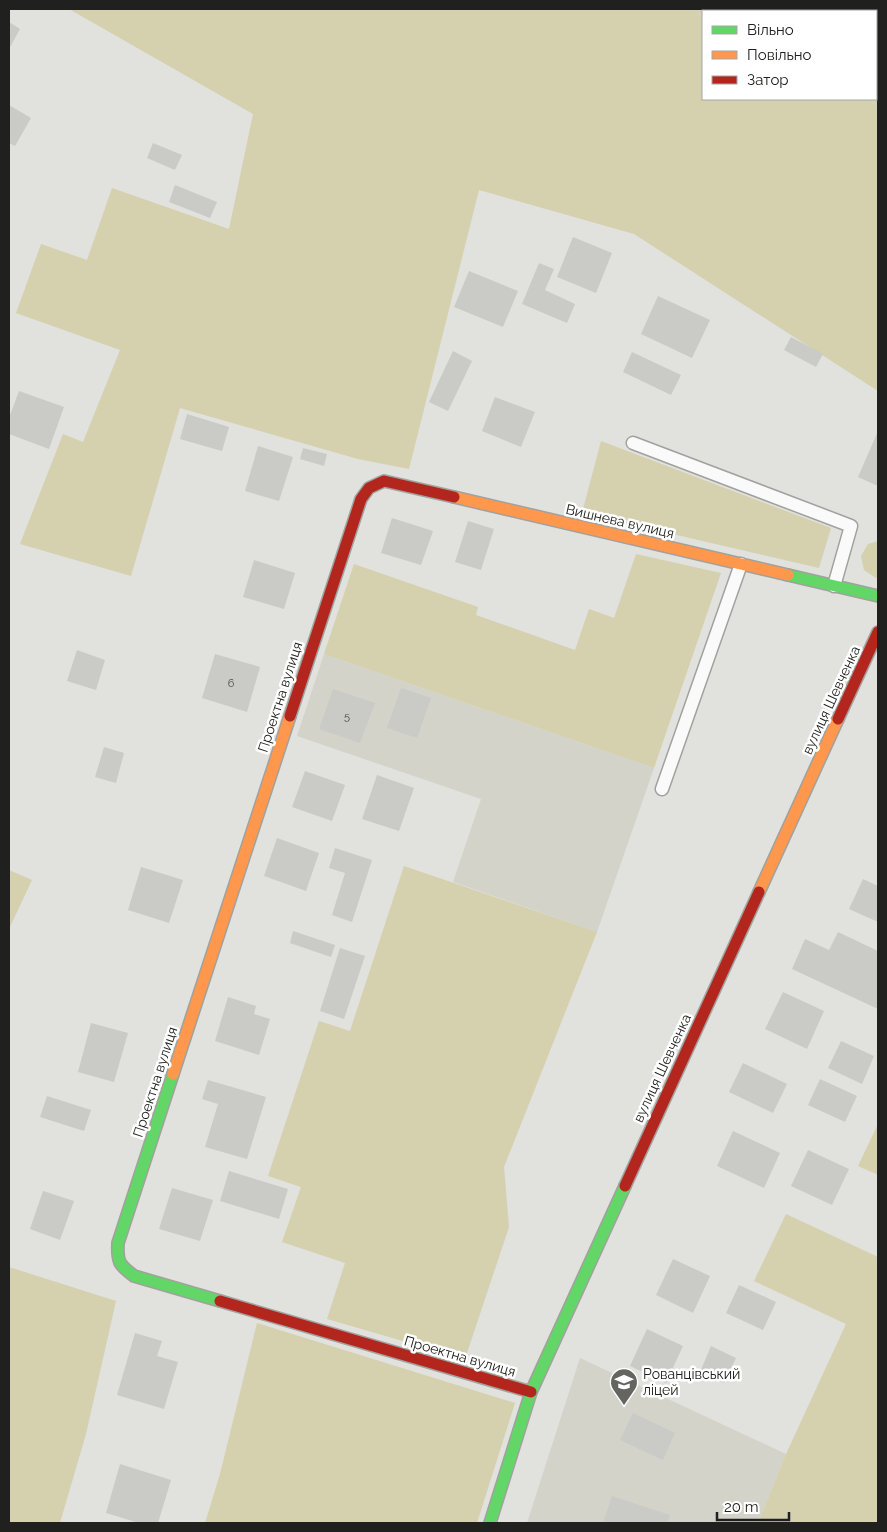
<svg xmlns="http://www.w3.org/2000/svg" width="887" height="1532" font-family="Raleway,sans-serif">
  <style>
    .built { fill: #d4d3ca }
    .green { fill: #d5d0ae; fill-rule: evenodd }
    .building { fill: #cacac7 }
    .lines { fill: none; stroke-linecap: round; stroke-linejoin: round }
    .lane-casing { stroke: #a1a19e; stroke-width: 15 }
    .fast-casing { stroke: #a1a19e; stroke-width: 14 }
    .slow-casing { stroke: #a1a19e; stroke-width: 14 }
    .jam-casing { stroke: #a1a19e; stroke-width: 14 }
    .lane { stroke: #fafafa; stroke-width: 12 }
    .fast { stroke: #63d668; stroke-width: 11 }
    .slow { stroke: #ff974d; stroke-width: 11 }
    .jam { stroke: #b3261e; stroke-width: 11 }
    .labels { text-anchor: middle; stroke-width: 5; stroke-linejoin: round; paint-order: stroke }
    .number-label { font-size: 11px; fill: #4b4b49 }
    .street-label { font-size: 14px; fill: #20201e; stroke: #fff }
    .poi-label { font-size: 14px; fill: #20201e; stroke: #fff; text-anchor: start }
  </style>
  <rect width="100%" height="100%" fill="#e1e1dd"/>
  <path class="built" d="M324,654L654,768L597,932L453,882L481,799L297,736Z
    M580,1358L786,1454L758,1523H527Z"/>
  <path class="green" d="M69,9H878V391L634,234L479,190L409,469L358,459L180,408L131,576L20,544L63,434L83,442L120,350L16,313L41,244L87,260L112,188L229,229L253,114ZM703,11H876V99H703Z
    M601,441L831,528L819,568L582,513Z
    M878,541V577L876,578L864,570L861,556L868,544Z
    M636,554L721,573L654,768L324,654L354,564L478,607L476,615L575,650L589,609L614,618Z
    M404,866L597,932L504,1167L509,1227L465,1359L327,1319L345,1263L282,1242L301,1187L268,1176L319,1021L350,1031Z
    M9,870L32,880L9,929Z
    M878,1124V1175L858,1166Z
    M786,1214L878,1257V1523H758L786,1454L846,1324L754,1281Z
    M9,1267L116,1301L86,1434L60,1523H9Z
    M257,1323L515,1403L477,1523H205L220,1474Z"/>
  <path class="building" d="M9,22L20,29L9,49Z
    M9,105L31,118L15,146L9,143Z
    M153,143L182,155L175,170L147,158Z
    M175,185L217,202L210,218L169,202Z
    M573,237L612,253L596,293L557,277Z
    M539,263L554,269L545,290L575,304L567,323L522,304Z
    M469,271L518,291L503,327L454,307Z
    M658,296L710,320L692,358L641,334Z
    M791,337L823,354L816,367L784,350Z
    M453,351L472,361L448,411L429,402Z
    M632,352L681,375L671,395L623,372Z
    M19,391L64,407L49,449L9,434V418Z
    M495,397L535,412L521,447L482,431Z
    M187,414L229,427L222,451L180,439Z
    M878,431V486L858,477Z
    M258,446L293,457L279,501L245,491Z
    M303,448L327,454L324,466L300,459Z
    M392,518L433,531L421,565L381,553Z
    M468,521L494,529L481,570L455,562Z
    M254,560L295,573L284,609L243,597Z
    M77,650L105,660L96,690L67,681Z
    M215,654L260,667L247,712L202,698Z
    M401,688L431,698L417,738L387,728Z
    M333,689L375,703L360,743L319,729Z
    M104,747L124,753L116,783L95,777Z
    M305,771L345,785L332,821L292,807Z
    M377,775L414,788L399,831L362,819Z
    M277,838L319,853L306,891L264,876Z
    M335,848L372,860L352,922L332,915L345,873L329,868Z
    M141,867L183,880L169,923L128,910Z
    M863,879L878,886V922L849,909Z
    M293,931L335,945L331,957L290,943Z
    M838,932L878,951V1009L792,969L805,939L829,950Z
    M340,948L365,956L344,1019L320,1011Z
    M783,992L824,1011L807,1049L765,1029Z
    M228,997L256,1006L254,1014L270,1019L259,1055L215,1041Z
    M91,1023L128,1033L114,1082L78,1072Z
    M841,1041L874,1056L862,1084L828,1068Z
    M743,1063L787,1084L773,1113L729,1092Z
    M820,1079L857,1096L845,1122L808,1105Z
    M208,1080L266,1097L247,1159L205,1147L218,1104L202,1099Z
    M47,1096L91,1110L84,1131L40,1117Z
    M733,1131L780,1153L764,1188L717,1166Z
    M808,1150L849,1169L832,1205L791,1186Z
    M229,1171L288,1189L279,1219L220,1201Z
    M172,1188L213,1200L200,1241L159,1229Z
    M43,1191L74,1201L60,1240L30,1229Z
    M673,1259L710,1276L693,1313L656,1295Z
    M739,1285L776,1302L763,1330L726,1313Z
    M647,1329L683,1346L666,1383L630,1366Z
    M135,1333L162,1341L157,1356L178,1362L164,1409L117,1395Z
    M711,1346L736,1358L724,1383L700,1372Z
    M633,1413L675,1433L663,1460L620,1440Z
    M120,1464L171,1480L158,1523H139L106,1513Z
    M612,1496L670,1515L668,1523H603Z"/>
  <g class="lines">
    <g class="lane-casing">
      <path id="lane" d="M633,443L851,526L834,586
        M662,789L741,564"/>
    </g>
    <g class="fast-casing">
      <path id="fast" d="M788,575L878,596
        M173,1074L118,1243C117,1262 119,1265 134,1276L220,1301
        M490,1523L531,1392L625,1186"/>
    </g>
    <g class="slow-casing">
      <path id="slow" d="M454,497L788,575
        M759,892L838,719
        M173,1074L290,716"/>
    </g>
    <g class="jam-casing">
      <path id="jam" d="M290,716L361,499L369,488L384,481L454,497
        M838,719L878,632
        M625,1186L759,892
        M220,1301L531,1392"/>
    </g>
    <use href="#lane" class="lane"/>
    <use href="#fast" class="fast"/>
    <use href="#slow" class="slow"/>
    <use href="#jam" class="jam"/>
  </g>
  <defs>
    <g id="school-pin" transform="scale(1.4375)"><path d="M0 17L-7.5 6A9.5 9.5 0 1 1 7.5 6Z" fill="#646461" stroke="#fff"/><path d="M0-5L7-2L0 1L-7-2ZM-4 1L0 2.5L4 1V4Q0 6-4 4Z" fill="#fff"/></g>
  </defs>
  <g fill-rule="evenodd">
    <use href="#school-pin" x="624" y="1382"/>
  </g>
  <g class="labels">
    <g class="number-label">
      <text x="231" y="687">6</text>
      <text x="347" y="720">5</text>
    </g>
    <g class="street-label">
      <text transform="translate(620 521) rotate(13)" y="5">Вишнева вулиця</text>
      <text transform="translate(280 697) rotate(-72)" y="5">Проектна вулиця</text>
      <text transform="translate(831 700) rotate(-65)" y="5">вулиця Шевченка</text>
      <text transform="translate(662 1068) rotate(-65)" y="5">вулиця Шевченка</text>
      <text transform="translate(155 1082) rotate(-72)" y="5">Проектна вулиця</text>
      <text transform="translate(460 1356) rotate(16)" y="5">Проектна вулиця</text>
    </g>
    <g class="poi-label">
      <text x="643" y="1379">Рованцівський<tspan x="643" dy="16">ліцей</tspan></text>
    </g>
  </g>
  <rect width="887" height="1532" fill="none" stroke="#20201e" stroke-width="20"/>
  <rect x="702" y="10" width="175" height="90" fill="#ffffff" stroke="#a6a6a5"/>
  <rect x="712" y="26" width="25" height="8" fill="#63d668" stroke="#a6a6a5"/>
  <text x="747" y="35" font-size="15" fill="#20201e">Вільно</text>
  <rect x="712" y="51" width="25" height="8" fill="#ff974d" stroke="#a6a6a5"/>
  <text x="747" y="60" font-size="15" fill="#20201e">Повільно</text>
  <rect x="712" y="76" width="25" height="8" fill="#b3261e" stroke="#a6a6a5"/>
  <text x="747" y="85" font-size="15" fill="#20201e">Затор</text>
  <path d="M717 1512v8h72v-8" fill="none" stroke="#20201e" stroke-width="2.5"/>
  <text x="724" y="1512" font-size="15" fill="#20201e" stroke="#ffffff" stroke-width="4" paint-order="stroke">20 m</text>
</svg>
